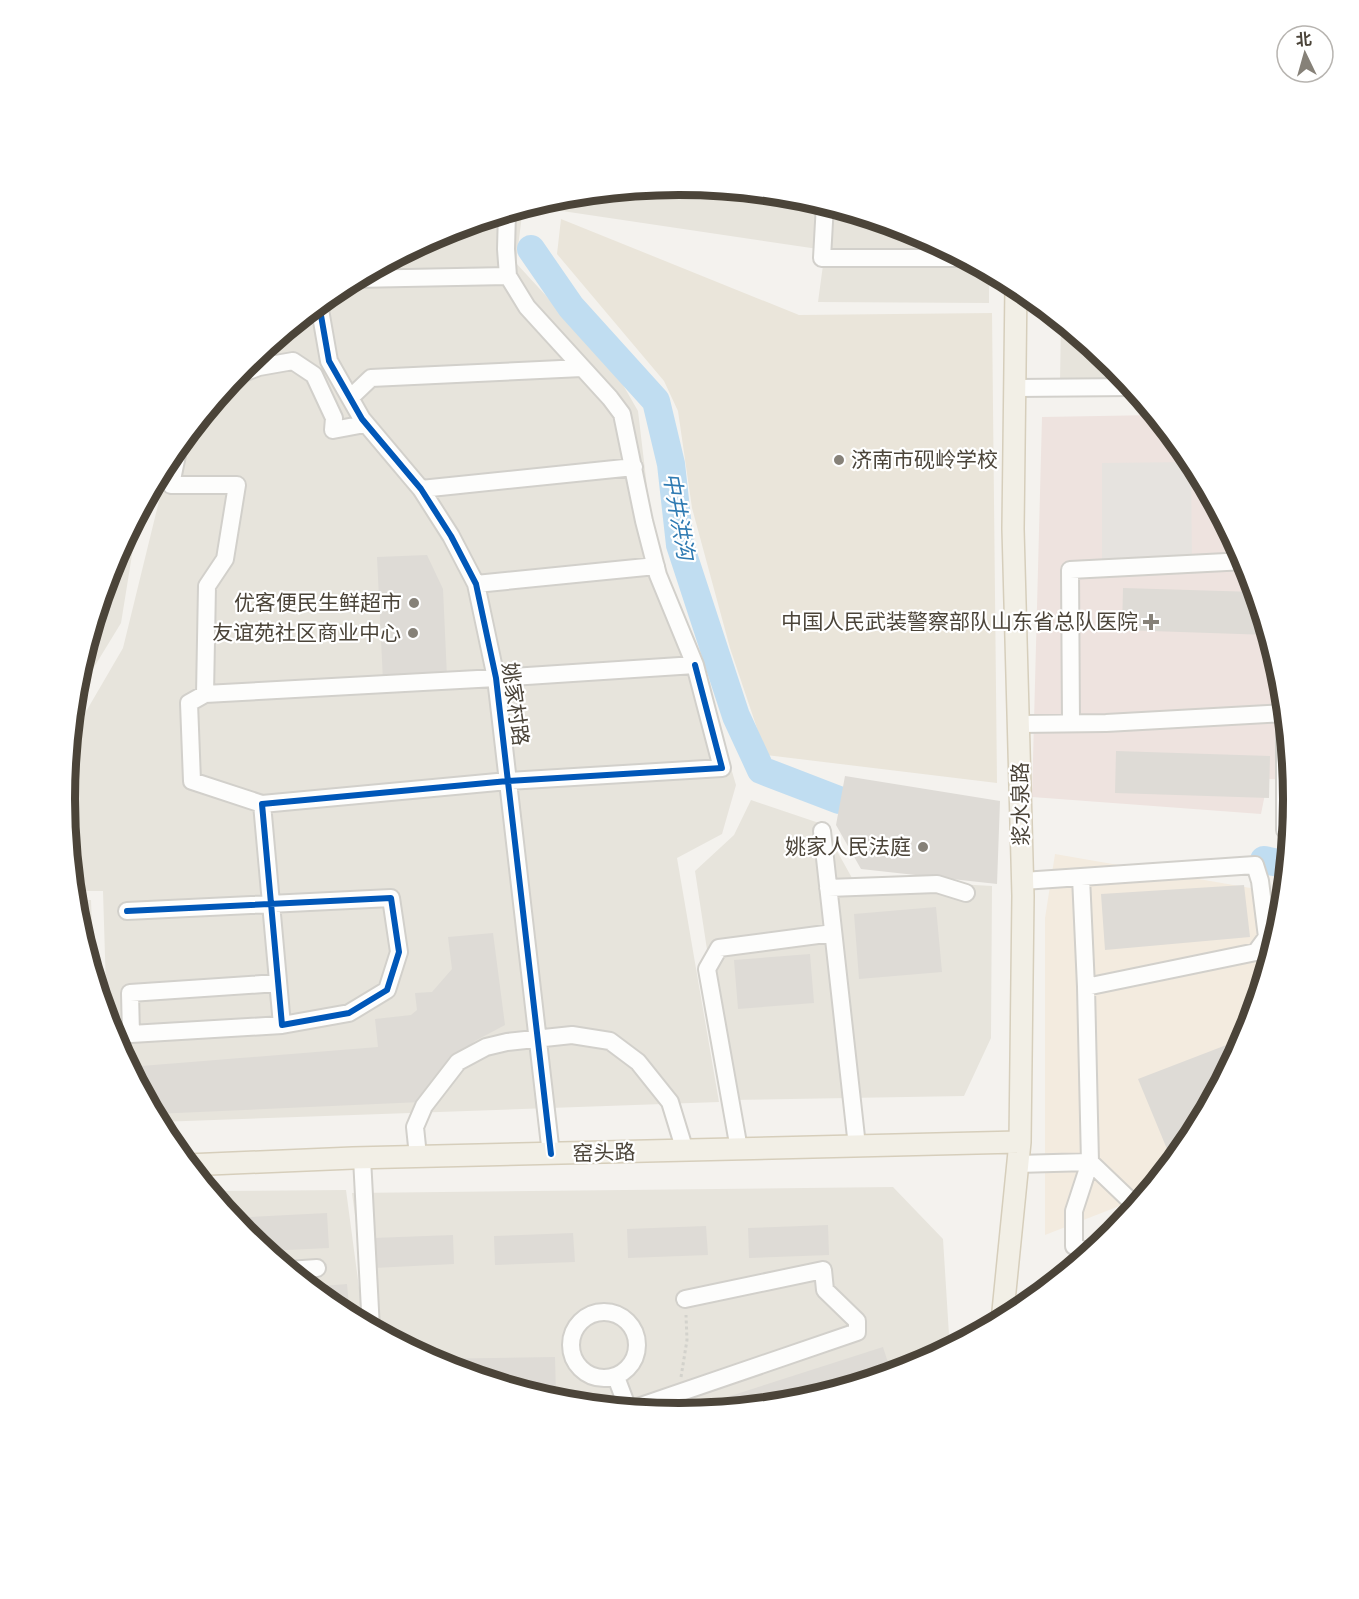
<svg xmlns="http://www.w3.org/2000/svg" width="1359" height="1599" font-family="'Nunito Sans','Noto Sans SC',sans-serif">
  <style>
    .residential { fill: #e7e4dc }
    .commercial { fill: #f3ebdf }
    .education { fill: #eae5da }
    .medical { fill: #eee3df }
    .parking { fill: #e6e3df }
    .lines { fill: none; stroke-linecap: round; stroke-linejoin: round }
    .river { stroke: #c0ddf1; stroke-width: 28 }
    .building { fill: #dedbd6 }
    .minor-casing { stroke: #d2d0cb; stroke-width: 20 }
    .major-casing { stroke: #d6cebb; stroke-width: 24 }
    .path { stroke: #d3d2cc; stroke-width: 3; stroke-dasharray: 3 3; stroke-linecap: butt }
    .minor { stroke: #fdfdfc; stroke-width: 16 }
    .major { stroke: #f2efe6; stroke-width: 21 }
    .cycleway-casing { stroke: #fff; stroke-width: 10 }
    .cycleway { stroke: #0057b8; stroke-width: 6 }
    .poi-dot { fill: #868178; stroke: #fff; stroke-width: 2 }
    .labels { text-anchor: middle; stroke-width: 4.5; stroke-linejoin: round; paint-order: stroke }
    .poi-label { font-size: 21px; fill: #4b4439; stroke: #fff; text-anchor: end }
    .street-label { font-size: 21px; fill: #4b4439; stroke: #fff }
    .water-label { font-size: 22px; font-style: italic; fill: #2e7ab2; stroke: #fff }
    .rim { fill: none; stroke: #4b4439; stroke-width: 8 }
  </style>
  <rect width="100%" height="100%" fill="#f4f2ee"/>
  <path class="residential" d="M680,185L800,196L824,204L818,249L542,208V202L560,196Z
    M831,206L915,231L989,271V303L818,302Z
    M523,207L516,263L615,371L638,411L655,554L714,711L736,785L722,834L677,858L719,1102L158,1122L111,1035L107,1021L103,891H74L65,799L70,739L123,648L170,456L245,364L338,288L444,231Z
    M1061,321L1115,365L1128,381L1060,382Z
    M142,506L137,524L121,623L74,700L76,679L111,564Z
    M751,800L822,824L852,878L992,886L991,1038L964,1096L730,1100L695,871L734,835Z
    M74,900H91L94,977L76,919Z
    M893,1187L943,1239L949,1335L940,1354L915,1368L799,1403L679,1414L559,1403L444,1368L370,1328L352,1193Z
    M346,1190L364,1325L338,1311L244,1234L209,1191Z"/>
  <path class="commercial" d="M1055,854L1285,894L1283,920L1248,1035L1191,1141L1145,1196L1045,1235V918Z"/>
  <path class="education" d="M561,219L799,315L992,313L997,783L766,755L730,648L692,508L678,411L664,381L557,254Z"/>
  <path class="medical" d="M1156,415L1191,458L1248,564L1283,680L1293,780L1268,779L1261,814L1032,797L1042,417Z"/>
  <path class="parking" d="M1191,462L1192,567L1102,568V463Z"/>
  <g class="lines">
    <path class="river" d="M531,249L571,307L656,401L671,464L680,545L736,716L761,770L839,800
      M1264,860L1288,865"/>
  </g>
  <path class="building" d="M427,555L443,589L447,677L383,681L377,557Z
    M1123,588L1256,592L1269,635L1122,630Z
    M1116,751L1270,756L1269,798L1115,793Z
    M845,776L1000,801L997,884L861,869L836,825Z
    M1244,885L1250,937L1105,950L1101,894Z
    M936,907L942,972L859,979L854,914Z
    M493,933L505,1025L475,1041L444,1068L421,1102L154,1114L129,1067L378,1047L375,1019L411,1015L417,1010L415,993L432,992L452,969L448,937Z
    M810,954L814,1003L738,1009L734,960Z
    M1229,1044L1235,1059L1191,1140L1167,1149L1138,1079Z
    M327,1213L329,1248L265,1251L244,1234L231,1218Z
    M828,1225L829,1255L749,1258L748,1228Z
    M706,1226L708,1255L628,1258L627,1229Z
    M573,1233L575,1262L495,1265L494,1236Z
    M453,1235L454,1264L374,1268L373,1238Z
    M347,1284L350,1317L338,1311L309,1287Z
    M883,1347L892,1375L799,1403L674,1414Z
    M555,1357L556,1395L536,1396L444,1368L429,1359Z"/>
  <g class="lines">
    <g class="minor-casing">
      <path id="minor" d="M825,204L822,258H964
        M354,279L508,276
        M319,304L329,361L362,419L421,489L451,536L476,584L496,678L551,1154
        M235,376L259,367L293,361L314,375L334,418L333,430L365,424
        M1014,388L1133,387
        M350,398L371,378L582,368
        M179,445L171,485H237L225,559L207,586L205,694L189,703L192,781L262,804
        M421,489L634,467
        M476,584L656,566
        M205,694L496,678L695,665L658,575L644,521L622,414L610,398L527,307L508,276L506,249L507,212
        M1285,713V830H1292
        M1071,723L1070,570L1246,561
        M1019,724L1106,723L1285,713V704
        M822,831L857,1146
        M1081,877L1086,987
        M1023,881L1255,865L1260,881L1267,937L1256,952L1086,987L1090,1162L1074,1211V1246L1090,1253L1093,1252
        M828,888L937,884L966,893
        M127,911L391,898L399,952L387,990L349,1013L282,1025C275,951 269,877 262,804L508,781L722,768L695,665
        M278,983L130,993L131,1034L282,1025
        M739,1149L707,969L719,948L833,933
        M418,1156L415,1127L424,1106L458,1062L486,1047L507,1042L572,1035L610,1041L638,1062L670,1102L685,1151
        M362,1158L371,1329
        M1017,1164L1090,1162L1137,1207
        M288,1270L317,1268
        M571 1345a33 33 0 1 1 66 0a33 33 0 1 1-66 0Z
        M616,1377L628,1409
        M629,1410L857,1332V1321L825,1290L823,1270L685,1299"/>
    </g>
    <g class="major-casing">
      <path id="major" d="M187,1165L353,1158L1020,1142
        M1002,1321L1020,1142L1023,896L1013,529L1016,285"/>
    </g>
    <path class="path" d="M681,1377L687,1340L686,1315"/>
    <use href="#minor" class="minor"/>
    <use href="#major" class="major"/>
    <g class="cycleway-casing">
      <path id="cycleway" d="M319,304L329,361L362,419L421,489L451,536L476,584L496,678L551,1154
        M127,911L391,898L399,952L387,990L349,1013L282,1025C275,951 269,877 262,804L508,781L722,768L695,665"/>
    </g>
    <use href="#cycleway" class="cycleway"/>
  </g>
  <g class="poi-dot">
    <circle cx="839" cy="460" r="6"/>
    <circle cx="414" cy="603" r="6"/>
    <path d="M1148 613h6v6h6v6h-6v6h-6v-6h-6v-6h6z"/>
    <circle cx="413" cy="633" r="6"/>
    <circle cx="923" cy="847" r="6"/>
  </g>
  <g class="labels">
    <g class="poi-label">
      <text x="851" y="467" text-anchor="start">济南市砚岭学校</text>
      <text x="402" y="610">优客便民生鲜超市</text>
      <text x="1138" y="629">中国人民武装警察部队山东省总队医院</text>
      <text x="401" y="640">友谊苑社区商业中心</text>
      <text x="911" y="854">姚家人民法庭</text>
    </g>
    <g class="street-label">
      <text transform="translate(515 704) rotate(82)" y="7">姚家村路</text>
      <text transform="translate(1021 804) rotate(-91)" y="7">浆水泉路</text>
      <text transform="translate(604 1153) rotate(-2)" y="7">窑头路</text>
    </g>
    <g class="water-label">
      <text transform="translate(679 516) rotate(80)" y="8">中井洪沟</text>
    </g>
  </g>
  <path d="M0 0H1359V1599H0ZM75 799a604 604 0 1 1 1208 0a604 604 0 1 1-1208 0Z" fill="#fff" fill-rule="evenodd"/>
  <path class="rim" d="M75 799a604 604 0 1 1 1208 0a604 604 0 1 1-1208 0Z"/>
  <g transform="translate(1305 54) rotate(355)"><circle r="28" fill="#ffffff" stroke="#b7b4b0" stroke-width="1.5"/>
  <path d="M0-4.5L10 22L0 15L-10 22Z" fill="#868178"/>
  <text y="-9" font-size="16" font-weight="bold" text-anchor="middle" fill="#4b4439">北</text>
  </g>
</svg>
